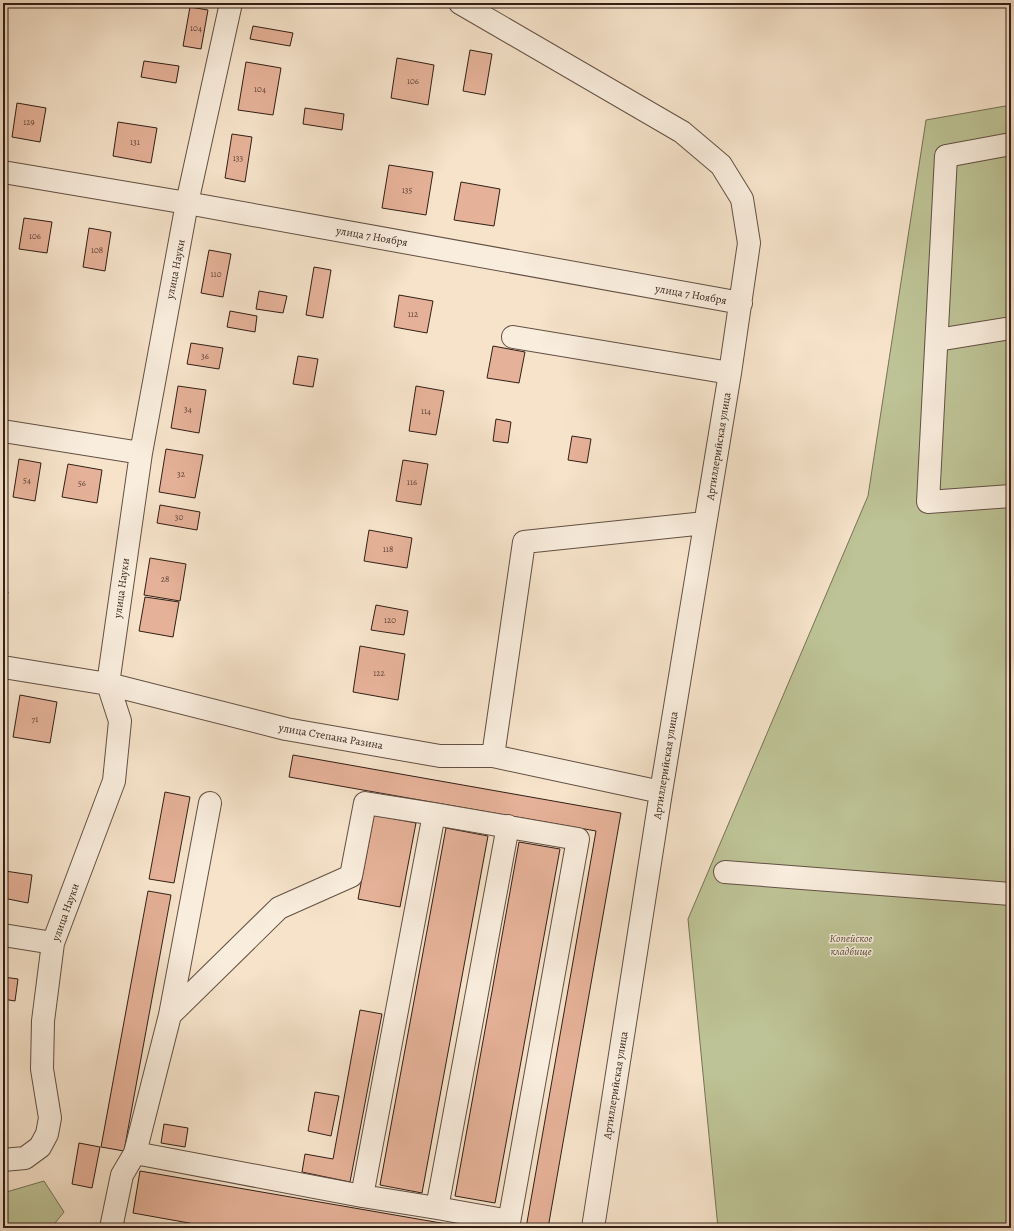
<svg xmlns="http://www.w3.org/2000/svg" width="1014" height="1231" font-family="Alegreya,serif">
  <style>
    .green { fill: #bdc396; stroke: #787156 }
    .building { fill: #e5b198; stroke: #321f17 }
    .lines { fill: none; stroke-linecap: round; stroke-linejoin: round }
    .minor-casing { stroke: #635044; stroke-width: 24 }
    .minor { stroke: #f9eddd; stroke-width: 22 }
    .labels { text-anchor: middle; stroke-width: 3; stroke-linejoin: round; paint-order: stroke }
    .number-label { font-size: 9px; fill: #5f4437 }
    .street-label { font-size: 11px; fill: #321f17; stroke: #f9eddd }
    .park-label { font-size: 11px; font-style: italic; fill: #5c503d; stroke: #f9eddd }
  </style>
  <rect width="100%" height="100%" fill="#f6e3ca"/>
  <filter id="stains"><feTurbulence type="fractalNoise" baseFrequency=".005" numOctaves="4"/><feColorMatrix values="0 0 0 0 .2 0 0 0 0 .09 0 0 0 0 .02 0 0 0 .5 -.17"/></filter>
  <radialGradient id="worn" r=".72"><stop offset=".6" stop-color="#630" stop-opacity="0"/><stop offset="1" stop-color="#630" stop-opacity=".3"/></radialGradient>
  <path class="green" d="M1011,105V1228H718L688,919L868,496L926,120Z
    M44,1181L64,1212L51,1228H3V1193Z"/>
  <path class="building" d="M190,7L208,10L201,49L183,46Z
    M253,26L293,33L290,46L250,39Z
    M470,50L492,54L485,95L463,91Z
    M397,58L434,65L428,105L391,98Z
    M144,61L179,66L176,83L141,77Z
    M246,62L281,68L273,115L238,110Z
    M17,103L46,108L40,142L12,137Z
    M305,108L344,114L342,130L303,124Z
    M118,122L157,128L151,163L113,156Z
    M232,134L252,137L245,182L225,178Z
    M389,165L433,172L426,215L382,208Z
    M461,182L500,189L494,226L454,220Z
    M24,218L52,222L47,253L19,249Z
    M89,228L111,232L105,271L83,267Z
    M209,250L231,254L223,297L201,293Z
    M314,267L331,270L323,318L306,315Z
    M259,291L287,296L283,313L256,309Z
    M399,295L433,301L427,333L394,327Z
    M230,311L257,316L255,332L227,327Z
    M191,343L223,348L219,369L187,364Z
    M493,346L525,352L519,383L487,378Z
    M298,356L318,359L313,387L293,384Z
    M178,386L206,390L199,433L171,428Z
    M416,386L444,391L436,435L409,431Z
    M496,419L511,422L508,443L493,441Z
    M572,436L591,439L587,463L568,460Z
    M166,449L203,455L195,498L159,492Z
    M19,459L41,463L35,501L13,497Z
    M403,460L428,464L421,505L396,501Z
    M68,464L102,470L97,503L62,497Z
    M160,505L200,512L197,530L157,523Z
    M369,530L412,538L407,568L364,561Z
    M150,558L186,564L180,601L144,595Z
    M3,591L8,592L3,618Z
    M145,597L179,602L173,637L139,631Z
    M376,605L408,611L404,635L371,630Z
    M360,646L405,654L398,700L353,692Z
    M20,695L57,702L50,743L13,737Z
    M293,755L621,813L548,1228H526L596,831L289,777Z
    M165,792L190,797L174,883L149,879Z
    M374,815L416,823L400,907L358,899Z
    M446,828L488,836L422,1193L380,1185Z
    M519,842L560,849L495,1203L455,1196Z
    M5,871L32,875L28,903L3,898V882Z
    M148,891L171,895L124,1151L101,1147Z
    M3,977L18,979L15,1001L3,999Z
    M360,1010L382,1014L350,1182L302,1172L305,1154L333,1159Z
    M3,1036L7,1037L3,1058Z
    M315,1092L339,1096L331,1136L308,1131Z
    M164,1124L188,1128L185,1147L161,1143Z
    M79,1143L100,1147L92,1188L72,1184Z
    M140,1171L470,1228H217L133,1213Z"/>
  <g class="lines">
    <g class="minor-casing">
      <path id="minor" d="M460,3L682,132L721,165L742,199L749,243L730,373L661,792L593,1228
        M1011,144L946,156L928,502L1011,496
        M3,172L187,203L741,303
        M513,337L730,373
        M937,340L1011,328
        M3,431L141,453
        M3,667L108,684L286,729L440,756H493L661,792
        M493,756L524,542L705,523
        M725,872L1011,894
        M3,935L53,943
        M170,1015L210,803
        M135,1153L362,1196L437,1208L509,1221
        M3,1160L25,1158L40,1147L47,1134L50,1118L42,1069L43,1021L53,943L114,781L120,721L108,684L141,453L187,203L231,3
        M362,1196L434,814
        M437,1208L508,826
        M111,1228L122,1175L135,1153L170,1015L279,908L351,876L365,803L434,814L578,839L508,1228"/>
    </g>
    <use href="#minor" class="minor"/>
  </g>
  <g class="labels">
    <g class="number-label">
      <text x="196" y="31">104</text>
      <text x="413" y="84">106</text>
      <text x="260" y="92">104</text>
      <text x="29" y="125">129</text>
      <text x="135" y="145">131</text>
      <text x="238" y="161">133</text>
      <text x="407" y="193">135</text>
      <text x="35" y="239">106</text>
      <text x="97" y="253">108</text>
      <text x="216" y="277">110</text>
      <text x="413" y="317">112</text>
      <text x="205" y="359">36</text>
      <text x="188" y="412">34</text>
      <text x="426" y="414">114</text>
      <text x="181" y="477">32</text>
      <text x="27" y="483">54</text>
      <text x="412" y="485">116</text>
      <text x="82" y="486">56</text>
      <text x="179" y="520">30</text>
      <text x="388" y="552">118</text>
      <text x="165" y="582">28</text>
      <text x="390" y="623">120</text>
      <text x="379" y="676">122</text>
      <text x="35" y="722">71</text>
    </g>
    <g class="street-label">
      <text transform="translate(372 236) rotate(10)" y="4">улица 7 Ноября</text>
      <text transform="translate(175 269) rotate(-79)" y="4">улица Науки</text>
      <text transform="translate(691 294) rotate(10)" y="4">улица 7 Ноября</text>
      <text transform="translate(718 446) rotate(-81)" y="4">Артиллерийская улица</text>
      <text transform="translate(121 588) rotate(-82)" y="4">улица Науки</text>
      <text transform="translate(331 736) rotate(10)" y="4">улица Степана Разина</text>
      <text transform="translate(665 765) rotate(-81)" y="4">Артиллерийская улица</text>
      <text transform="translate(65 912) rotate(-70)" y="4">улица Науки</text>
      <text transform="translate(615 1085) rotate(-81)" y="4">Артиллерийская улица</text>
    </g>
    <g class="park-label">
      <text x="851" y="942">Копейское<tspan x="851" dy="13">кладбище</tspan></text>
    </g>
  </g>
  <rect width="1014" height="1231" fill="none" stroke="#f6e3ca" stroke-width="16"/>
  <rect x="4" y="4" width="1006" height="1223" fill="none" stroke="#321f17" stroke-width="2"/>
  <rect x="8" y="8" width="998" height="1215" fill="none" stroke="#321f17"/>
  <rect width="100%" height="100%" filter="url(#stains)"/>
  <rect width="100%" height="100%" fill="url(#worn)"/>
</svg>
